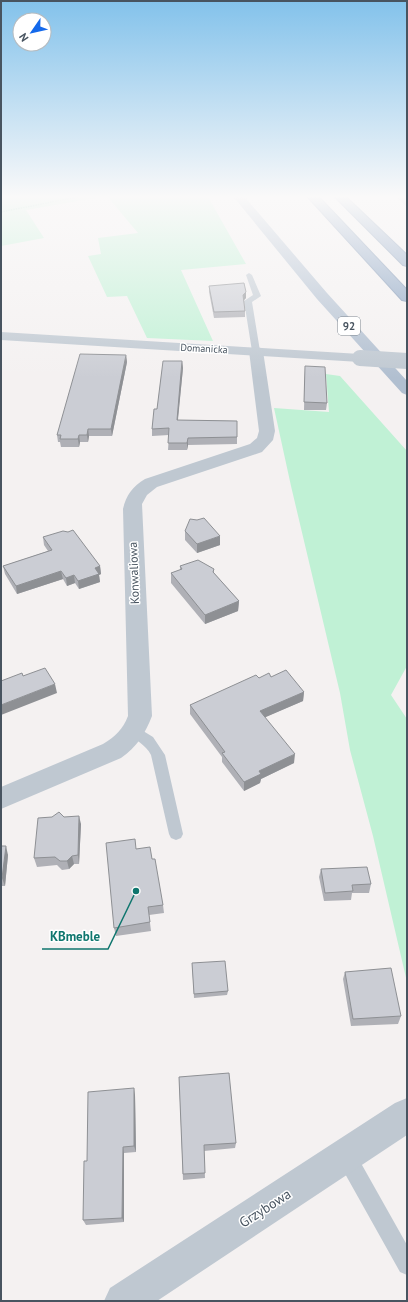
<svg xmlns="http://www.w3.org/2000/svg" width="408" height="1302" font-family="'PT Sans',sans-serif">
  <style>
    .green { fill: #c0f1d5 }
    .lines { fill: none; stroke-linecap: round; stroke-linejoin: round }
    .motorway-casing { stroke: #738cad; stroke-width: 2 }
    .path { stroke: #76d1a8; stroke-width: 1.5; stroke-dasharray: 1.5 1; stroke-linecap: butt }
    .service { fill: #bfc8d1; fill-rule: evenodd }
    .minor { fill: #bfc8d1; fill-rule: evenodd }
    .tertiary { fill: #bfc8d1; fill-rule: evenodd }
    .primary { fill: #b1bfd0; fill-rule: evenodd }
    .motorway { fill: #88a1c1; fill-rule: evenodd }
    .tertiary-bridge { stroke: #bfc8d1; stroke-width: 16 }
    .wall { fill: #afb0b6 }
    .shaded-wall { fill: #8e9094 }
    .building { fill: #cbcdd4; stroke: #8e9094 }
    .labels { text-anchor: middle; stroke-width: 3; stroke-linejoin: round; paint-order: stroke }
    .far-street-label { font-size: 10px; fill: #485460; stroke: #fff }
    .shield { fill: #fff; stroke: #7f8790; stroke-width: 1 }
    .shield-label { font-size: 11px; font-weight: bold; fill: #485460 }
    .street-label { font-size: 12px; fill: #485460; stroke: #fff }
    .near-street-label { font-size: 14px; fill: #485460; stroke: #fff }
    .leader { fill: none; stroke: #0f766e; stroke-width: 1.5 }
    .callout-dot { fill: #0f766e; stroke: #fff; stroke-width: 1.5 }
    .callout-label { font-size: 13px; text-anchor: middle; font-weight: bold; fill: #0f766e; stroke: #fff; stroke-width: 3; stroke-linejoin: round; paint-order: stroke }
  </style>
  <rect width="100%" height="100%" fill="#f4f1f1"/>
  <path class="green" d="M1,195H207L246,264L181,270L213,341L147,338L127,296L107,297L88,256L101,254L98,238L138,233L107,196L26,210L44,238L1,246Z
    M326,374L340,376L407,451V666L391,695L407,719V982L373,836L350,750L340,693L291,486L274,408L329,412Z"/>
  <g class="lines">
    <g class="motorway-casing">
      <path id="motorway" d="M306,195H317L407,290V301L402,300Z
        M333,195H344L407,255V266L403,265Z"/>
    </g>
    <path class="path" d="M1,212L87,195"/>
    <path class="service" d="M394,195H401L407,202V207Z
      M249,273L252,275L261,296L252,302L260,351L256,353L252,351L244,301L253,295L246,275Z
      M135,726L153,737L165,755L183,834L181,838L176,840L171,838L169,834L151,755C146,744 133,740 128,731L130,727Z
      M346,1147L353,1149L407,1245V1275L400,1272L339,1163L337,1156L339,1149Z"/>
    <path class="minor" d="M256,347L261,348L263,351L275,431L273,440L262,452L157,487L147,495L142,504L152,716C145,734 137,747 121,758L1,809V787L103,744C115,737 123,729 128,716L123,509C126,495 133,486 145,479L250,444L257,438L259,431L249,351L251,348Z
      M407,1098V1135L157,1301H104L110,1288L395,1103Z"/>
    <path class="tertiary" d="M1,332L360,354L365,355L367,358L365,361L360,362L1,340Z"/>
    <path class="primary" d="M232,195H243L327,293L407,381V395L402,393L317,299Z"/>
    <use href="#motorway" class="motorway"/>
    <path class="tertiary-bridge" d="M360,358L407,361"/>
  </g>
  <path class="wall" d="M209,286L246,298L244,300L245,311V317L214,318L209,292Z
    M126,355L127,362L112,436H89L88,442H80L79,447H61L60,442H58L57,435Z
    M182,361L183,368L178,420L237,421V444L188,445L187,450H168L169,435L152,436V429L157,409Z
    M305,366L327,403L326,410H304Z
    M185,531L220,545L197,553L185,540Z
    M43,537L100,566L101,574L99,575L100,582L79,589L75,583L67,586L63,579L17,594L5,574L3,566L48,551L44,545Z
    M180,566L214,569V573L239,601L238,611L205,624L171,583V573L180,570Z
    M271,677L304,692L303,701L265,717L294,763L261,779L260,783L244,791L222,762V757L190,714V705L259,678Z
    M64,817L81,824L79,864H74L69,869L62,870L57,865L37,867L34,858Z
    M1,846L8,855L5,886H1Z
    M136,849L152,859L163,905L164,913L149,915L151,931L116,936L114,928Z
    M321,869L371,884L369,893H352L351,900L324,901L319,877Z
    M192,963L228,991L227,995L194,998Z
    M345,972L401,1016L398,1024L351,1026L343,979Z
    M179,1077L236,1143L235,1148L204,1151L205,1178L183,1180Z
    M135,1095L136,1152L124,1153V1222L86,1225L83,1220L87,1161Z"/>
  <path class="shaded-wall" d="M246,292V298L243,301V295Z
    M126,355L127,362L112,436L111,429Z
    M182,361L183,368L177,427V420Z
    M88,429L89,436L88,442L87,435Z
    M79,435L80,442L79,447L78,439Z
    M188,438V445L187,450V443Z
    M220,536V545L197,553V544Z
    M100,566L101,574L99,575L100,582L79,589L78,581L95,568Z
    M61,571L63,579L17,594L16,586Z
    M74,575L75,583L67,586L66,578Z
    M239,601L238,611L205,624V615Z
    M55,684L57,693L1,715V705Z
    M304,692L303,701L259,720L260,711Z
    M295,754L294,763L261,779L260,783L244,791V782L259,771Z
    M79,816L81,824L79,864L78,855Z
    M6,846L8,855L5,886L2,878Z
    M72,856L74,864L69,869L67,861Z
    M134,1088L135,1095L136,1152L134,1146Z
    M123,1147L124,1153V1222L122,1218Z"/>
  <path class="building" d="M244,283L246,292L243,295L245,311L214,312L209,286Z
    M80,354L126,355L111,429H88L87,435H79L78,439H60L61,435H57Z
    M163,361H182L177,420L237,421V437L188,438L187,443H168L169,428L152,429L154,409H157Z
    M305,366L325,367L327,403L304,402Z
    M204,518L220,536L197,544L185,531L190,519L197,520Z
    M73,530L100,566L95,568L99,574L78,581L74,575L66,578L61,571L16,586L3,566L52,550L43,537L63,531L68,532Z
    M198,560L214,569L213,572L239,601L205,615L171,573L182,569L180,566Z
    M45,668L55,684L1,705V681L22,673L23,676Z
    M286,670L304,692L260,711L295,754L259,771L261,774L244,782L222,753L225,752L190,705L256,675L259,678L269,673L271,677Z
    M59,812L64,817L79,816L78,855L72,856L67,861H60L55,857L34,858L38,818L52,817Z
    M135,839L136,849L150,847L152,859H155L163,905L148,907L150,922L114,928L106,843Z
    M1,846H6L2,878H1Z
    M367,867L371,884L352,885L353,891L325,893L321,869Z
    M225,961L228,991L194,994L192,963Z
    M391,968L401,1016L353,1019L345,972Z
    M229,1073L236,1143L204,1145L205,1173L183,1174L179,1077Z
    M134,1088V1146L123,1147L122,1218L83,1220L84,1161H87L88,1092Z"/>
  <linearGradient id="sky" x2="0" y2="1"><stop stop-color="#83c2eb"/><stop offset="0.52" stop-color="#faf9f9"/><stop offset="1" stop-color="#faf9f9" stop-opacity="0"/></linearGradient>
  <rect width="408" height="378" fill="url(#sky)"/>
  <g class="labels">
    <g class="far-street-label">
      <text transform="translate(204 348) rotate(3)" y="4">Domanicka</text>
    </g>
    <rect class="shield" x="338" y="317" width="22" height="18" rx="3"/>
    <g class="shield-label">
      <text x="349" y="330">92</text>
    </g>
    <g class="street-label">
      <text transform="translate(134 573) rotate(-92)" y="4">Konwaliowa</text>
    </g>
    <g class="near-street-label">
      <text transform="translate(265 1208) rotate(-33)" y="5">Grzybowa</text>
    </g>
  </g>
  <path class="leader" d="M136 891L108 949H42"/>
  <circle class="callout-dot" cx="136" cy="891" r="4"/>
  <g class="callout-label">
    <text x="75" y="941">KBmeble</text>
  </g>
  <rect width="408" height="1302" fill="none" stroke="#485460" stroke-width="4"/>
  <g transform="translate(32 32) rotate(236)"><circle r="19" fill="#ffffff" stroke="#b6bbbf"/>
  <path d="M0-3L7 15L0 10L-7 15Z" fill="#1469eb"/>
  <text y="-6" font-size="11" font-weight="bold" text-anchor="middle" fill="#485460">N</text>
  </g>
</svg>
